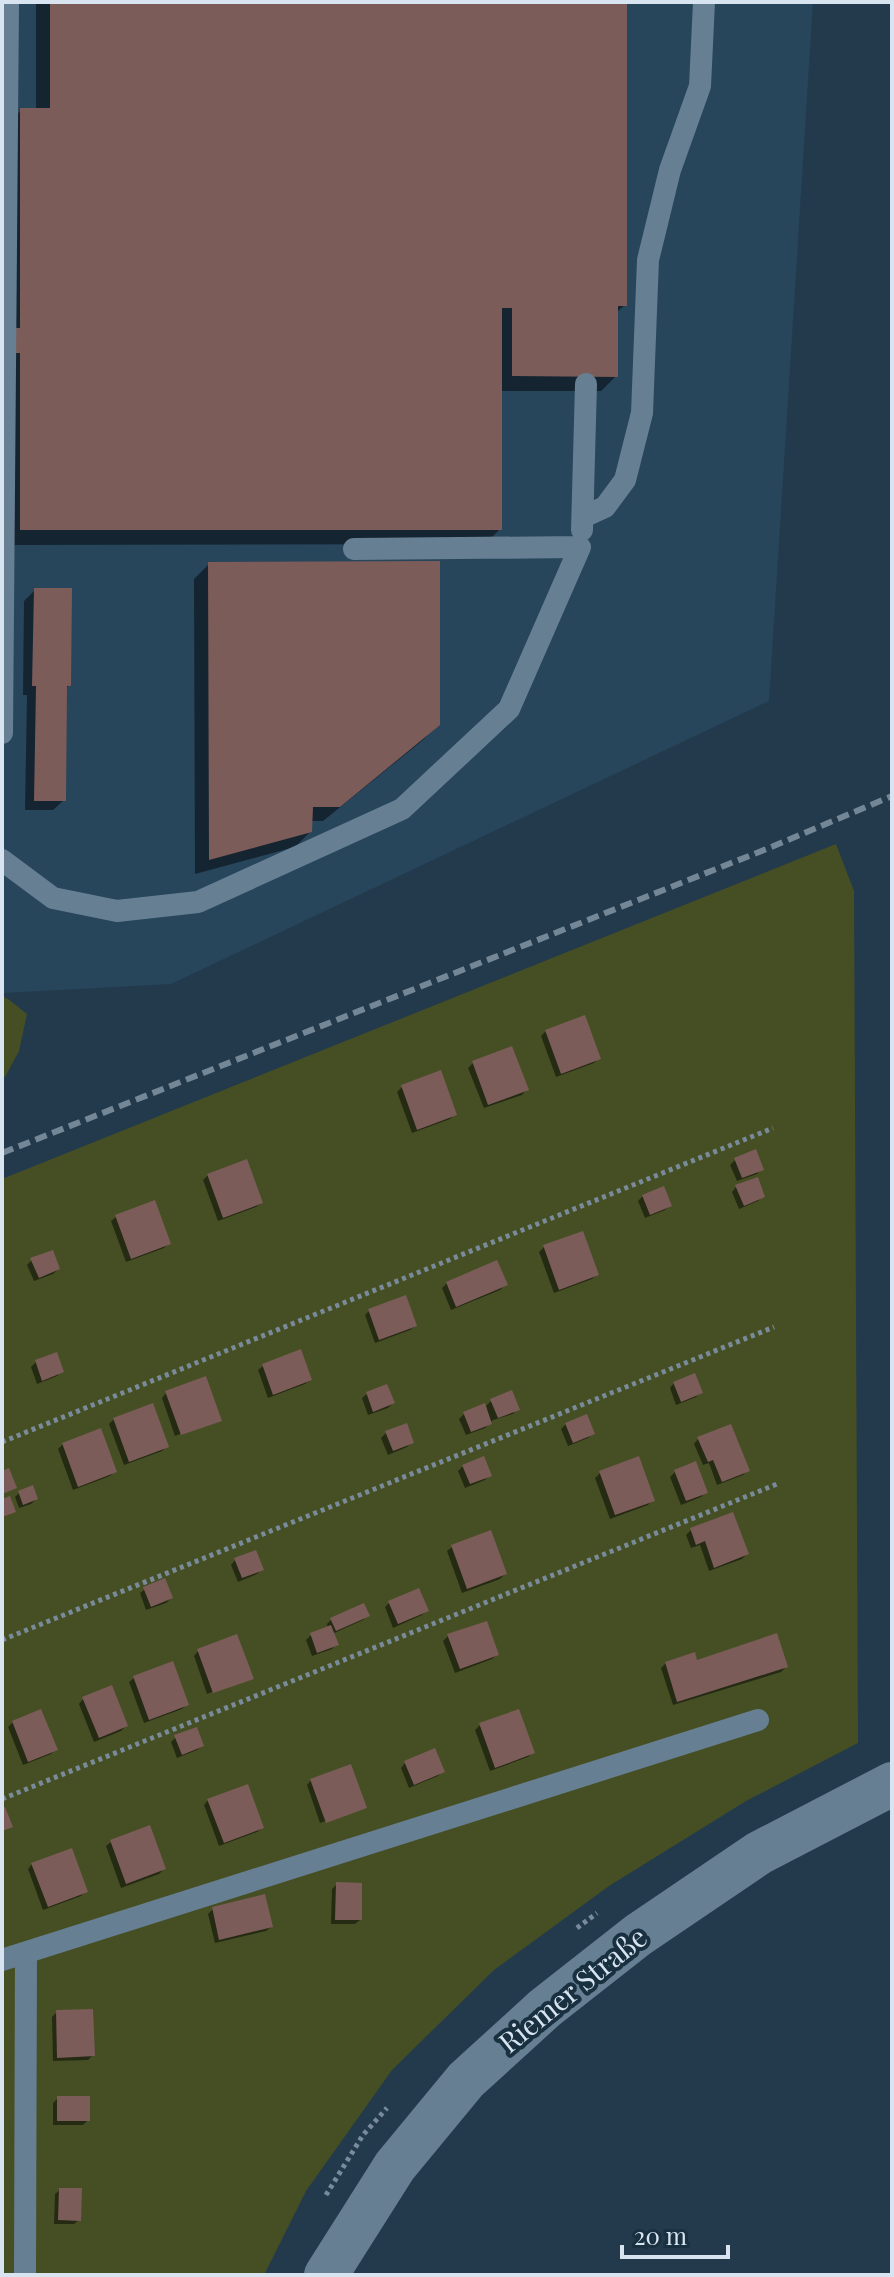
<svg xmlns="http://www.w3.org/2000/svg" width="894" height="2277" font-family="'Playfair Display',serif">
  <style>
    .built { fill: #27455b }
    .green { fill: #464f24 }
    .shadow { fill: #0007 }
    .building { fill: #7c5c59 }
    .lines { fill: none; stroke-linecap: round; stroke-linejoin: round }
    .path { stroke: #798b9b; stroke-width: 5; stroke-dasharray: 4 4; stroke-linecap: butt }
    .service { stroke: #667f93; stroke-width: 22 }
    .tertiary { stroke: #667f93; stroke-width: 44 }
    .rail { stroke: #748796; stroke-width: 6; stroke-dasharray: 12 6; stroke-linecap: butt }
    .labels { text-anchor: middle; stroke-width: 8; stroke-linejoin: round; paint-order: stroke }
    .street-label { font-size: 28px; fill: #d8e5f1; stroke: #193041 }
  </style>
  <rect width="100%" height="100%" fill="#233a4c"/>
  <path class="built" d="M2,2H813L769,701L171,984L3,993Z"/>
  <path class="green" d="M836,844L854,891L858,1743L746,1801L609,1886L494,1970L392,2070L306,2191L264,2275H2V1179Z
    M2,996L8,999L27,1014L19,1051L5,1077H2Z"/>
  <path class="shadow" d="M36,2H625V305L616,313V376L601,391H500V529L485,544L5,545L6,126L21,110H36Z
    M209,564L438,724L423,740L323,821H310V832L295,847L195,874L194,579Z
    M35,590L69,685L65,690L64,800L53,810H25L27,695H23L24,601Z
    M546,1031L598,1059L594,1063L556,1077L541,1036Z
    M473,1063L526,1090L522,1095L484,1108L468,1068Z
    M402,1087L455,1114L450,1119L412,1133L397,1092Z
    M735,1160L761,1169L757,1174L737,1181L730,1165Z
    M208,1175L261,1203L256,1207L218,1221L203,1180Z
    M736,1187L763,1196L758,1201L739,1209L732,1192Z
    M643,1196L669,1206L665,1210L645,1218L638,1201Z
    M116,1217L168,1244L164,1248L126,1262L111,1221Z
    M582,1234L597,1274L592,1279L554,1293L539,1252L544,1247Z
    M32,1260L58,1269L53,1274L34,1281L27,1265Z
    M447,1283L505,1285L500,1290L451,1310L442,1288Z
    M369,1311L415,1326L410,1330L375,1343L365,1315Z
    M36,1362L62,1371L57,1376L37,1384L31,1367Z
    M263,1366L310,1380L305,1384L268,1398L258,1370Z
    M674,1383L701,1392L696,1397L676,1405L670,1388Z
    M386,1386L393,1403L388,1408L368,1415L362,1398L367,1394Z
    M166,1393L219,1420L216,1423V1420L175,1436L162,1398Z
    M492,1400L517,1409L513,1414L493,1420L485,1428L466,1435L459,1419L464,1414L484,1408Z
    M114,1419L166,1447L162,1451L124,1465L109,1424Z
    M566,1424L592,1434L588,1438L568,1446L561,1429Z
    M386,1433L412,1442L407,1447L388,1455L381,1438Z
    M698,1439L748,1470L743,1475L717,1485L709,1463L703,1465L694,1444Z
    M63,1444L115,1471L110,1476L73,1490L58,1449Z
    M463,1466L489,1475L485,1480L465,1488L458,1471Z
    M675,1472L706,1492L701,1497L681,1505L670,1477Z
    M600,1473L652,1500L648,1505L610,1519L595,1478Z
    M20,1492L36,1499L31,1504L19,1508L15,1497Z
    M691,1530L747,1554L742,1559L709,1571L700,1545L691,1548L686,1535Z
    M452,1547L505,1574L500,1579L462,1593L447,1551Z
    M235,1560L262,1569L257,1574L238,1582L231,1565Z
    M145,1589L171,1598L166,1603L146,1610L140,1593Z
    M390,1602L427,1610L422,1615L393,1628L385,1607Z
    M368,1615L363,1620L332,1634L336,1644L332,1649L312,1656L306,1640L311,1635L328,1628L327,1624L331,1620Z
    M448,1636L497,1655L492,1659L455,1673L443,1641Z
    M198,1651L251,1678L248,1681V1678L207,1694L194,1656Z
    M696,1662L786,1667L781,1672L673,1705L661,1668L666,1663Z
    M134,1678L187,1704L182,1709L144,1723L129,1682Z
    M83,1699L126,1726L121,1731L94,1742L79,1704Z
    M13,1722L56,1749L51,1754L23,1765L8,1727Z
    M480,1725L533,1752L528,1757L490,1771L475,1730Z
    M176,1737L202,1746L197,1750L177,1758L171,1742Z
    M405,1763L443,1771L438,1776L409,1788L401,1768Z
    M311,1780L364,1808L362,1810V1808L320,1823L307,1785Z
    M208,1800L262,1828L257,1832L219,1846L204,1805Z
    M111,1842L164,1869L159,1874L121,1888L106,1846Z
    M32,1864L85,1892L81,1896L43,1910L28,1869Z
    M337,1884L360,1920L355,1924H331L332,1889Z
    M213,1909L271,1927L266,1931L215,1943L208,1914Z
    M57,2012L93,2055L88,2060L53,2061L52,2017Z
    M58,2098L88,2120L83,2125H53V2103Z
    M60,2190L79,2220L74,2224H54L55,2194Z"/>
  <path class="building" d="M50,2H627V306H618V377L512,376V308H502V530H20V353H2V328H20V108H50Z
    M440,561V725L340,807H313L312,832L209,860L208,562Z
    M34,588H72L71,686H67L66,801H34L36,686H32Z
    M585,1015L601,1059L561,1074L545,1030Z
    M512,1046L529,1090L488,1105L472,1061Z
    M441,1070L457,1115L417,1130L401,1085Z
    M756,1149L764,1170L742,1178L734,1158Z
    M247,1159L263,1203L223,1218L207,1174Z
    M758,1177L765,1197L744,1206L735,1185Z
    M664,1186L672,1206L650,1215L642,1195Z
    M155,1200L171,1244L131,1259L115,1215Z
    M583,1231L599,1275L559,1290L543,1245Z
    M53,1250L60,1269L39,1278L30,1258Z
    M497,1260L508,1285L456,1307L446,1282Z
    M406,1295L417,1326L379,1340L368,1309Z
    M301,1349L312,1380L273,1395L262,1364Z
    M57,1352L64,1372L42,1381L35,1360Z
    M695,1373L703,1393L681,1402L673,1382Z
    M206,1376L222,1421L181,1435L165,1391Z
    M387,1384L395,1403L373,1412L366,1392Z
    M512,1390L520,1410L498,1418L490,1399Z
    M153,1403L169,1447L129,1462L113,1418Z
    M485,1403L492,1424L471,1432L463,1412Z
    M587,1414L595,1434L573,1443L565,1423Z
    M407,1423L414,1443L393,1451L385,1431Z
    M731,1424L750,1471L722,1482L713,1460L708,1462L697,1437Z
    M101,1428L117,1472L78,1487L62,1443Z
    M484,1456L492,1476L470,1484L462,1465Z
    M639,1456L655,1501L615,1515L599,1471Z
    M696,1461L708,1493L686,1501L674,1470Z
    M9,1468L17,1488L2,1494V1471Z
    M33,1485L38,1499L23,1505L18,1491Z
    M10,1496L16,1512L2,1517V1499Z
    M733,1512L749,1554L714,1568L705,1541L696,1545L690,1528Z
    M491,1530L507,1574L467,1589L451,1545Z
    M256,1550L264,1570L242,1578L234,1558Z
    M165,1578L173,1598L151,1607L143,1587Z
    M419,1588L429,1611L398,1624L388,1601Z
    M364,1603L370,1616L336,1631L330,1618Z
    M487,1621L499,1655L460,1669L447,1634Z
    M331,1625L339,1645L317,1653L310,1633Z
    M777,1633L788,1667L677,1702L665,1662L695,1652L697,1660Z
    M237,1634L254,1679L213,1693L197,1649Z
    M173,1661L189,1705L149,1720L133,1676Z
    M112,1685L128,1726L99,1738L82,1697Z
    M41,1709L58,1750L28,1762L12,1721Z
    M519,1709L535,1753L495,1768L479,1723Z
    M197,1727L204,1746L182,1755L174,1735Z
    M435,1748L445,1772L414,1785L404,1761Z
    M351,1764L367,1808L326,1823L310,1779Z
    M248,1784L264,1828L224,1843L207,1799Z
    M5,1807L13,1827L2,1831V1808Z
    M150,1825L166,1869L126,1884L110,1840Z
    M72,1848L88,1892L48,1907L31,1863Z
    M336,1882L362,1883V1920H335Z
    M265,1894L273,1927L219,1940L212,1907Z
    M93,2009L95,2056L57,2058L56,2010Z
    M57,2096H90V2121H57Z
    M59,2188H82L81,2221L58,2220Z"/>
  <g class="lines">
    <path class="path" d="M2,1442L773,1128
      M2,1640L774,1327
      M2,1799L777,1484
      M577,1928L597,1913
      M326,2195L363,2135L387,2108"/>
    <path class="service" d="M583,517L605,507L625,480L642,413L648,260L670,170L700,86L704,2
      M582,530L586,384
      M2,733L8,2
      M2,860L53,898L117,911L198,902L402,809L509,709L580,547L354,549
      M2,1960L758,1720
      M25,2275L26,1953"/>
    <path class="tertiary" d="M326,2275L395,2166L466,2080L545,2008L638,1935L759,1853L892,1784"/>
    <path class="rail" d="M2,1153L769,848L892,796"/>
  </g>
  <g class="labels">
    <g class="street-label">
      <text transform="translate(573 1990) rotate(-39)" y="10">Riemer Straße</text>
    </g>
  </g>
  <rect width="894" height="2277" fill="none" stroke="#d8e5f1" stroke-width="8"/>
  <path d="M622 2245v12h106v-12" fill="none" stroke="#d8e5f1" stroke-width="4"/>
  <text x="634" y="2245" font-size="24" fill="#d8e5f1" stroke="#193041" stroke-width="6" paint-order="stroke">20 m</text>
</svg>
